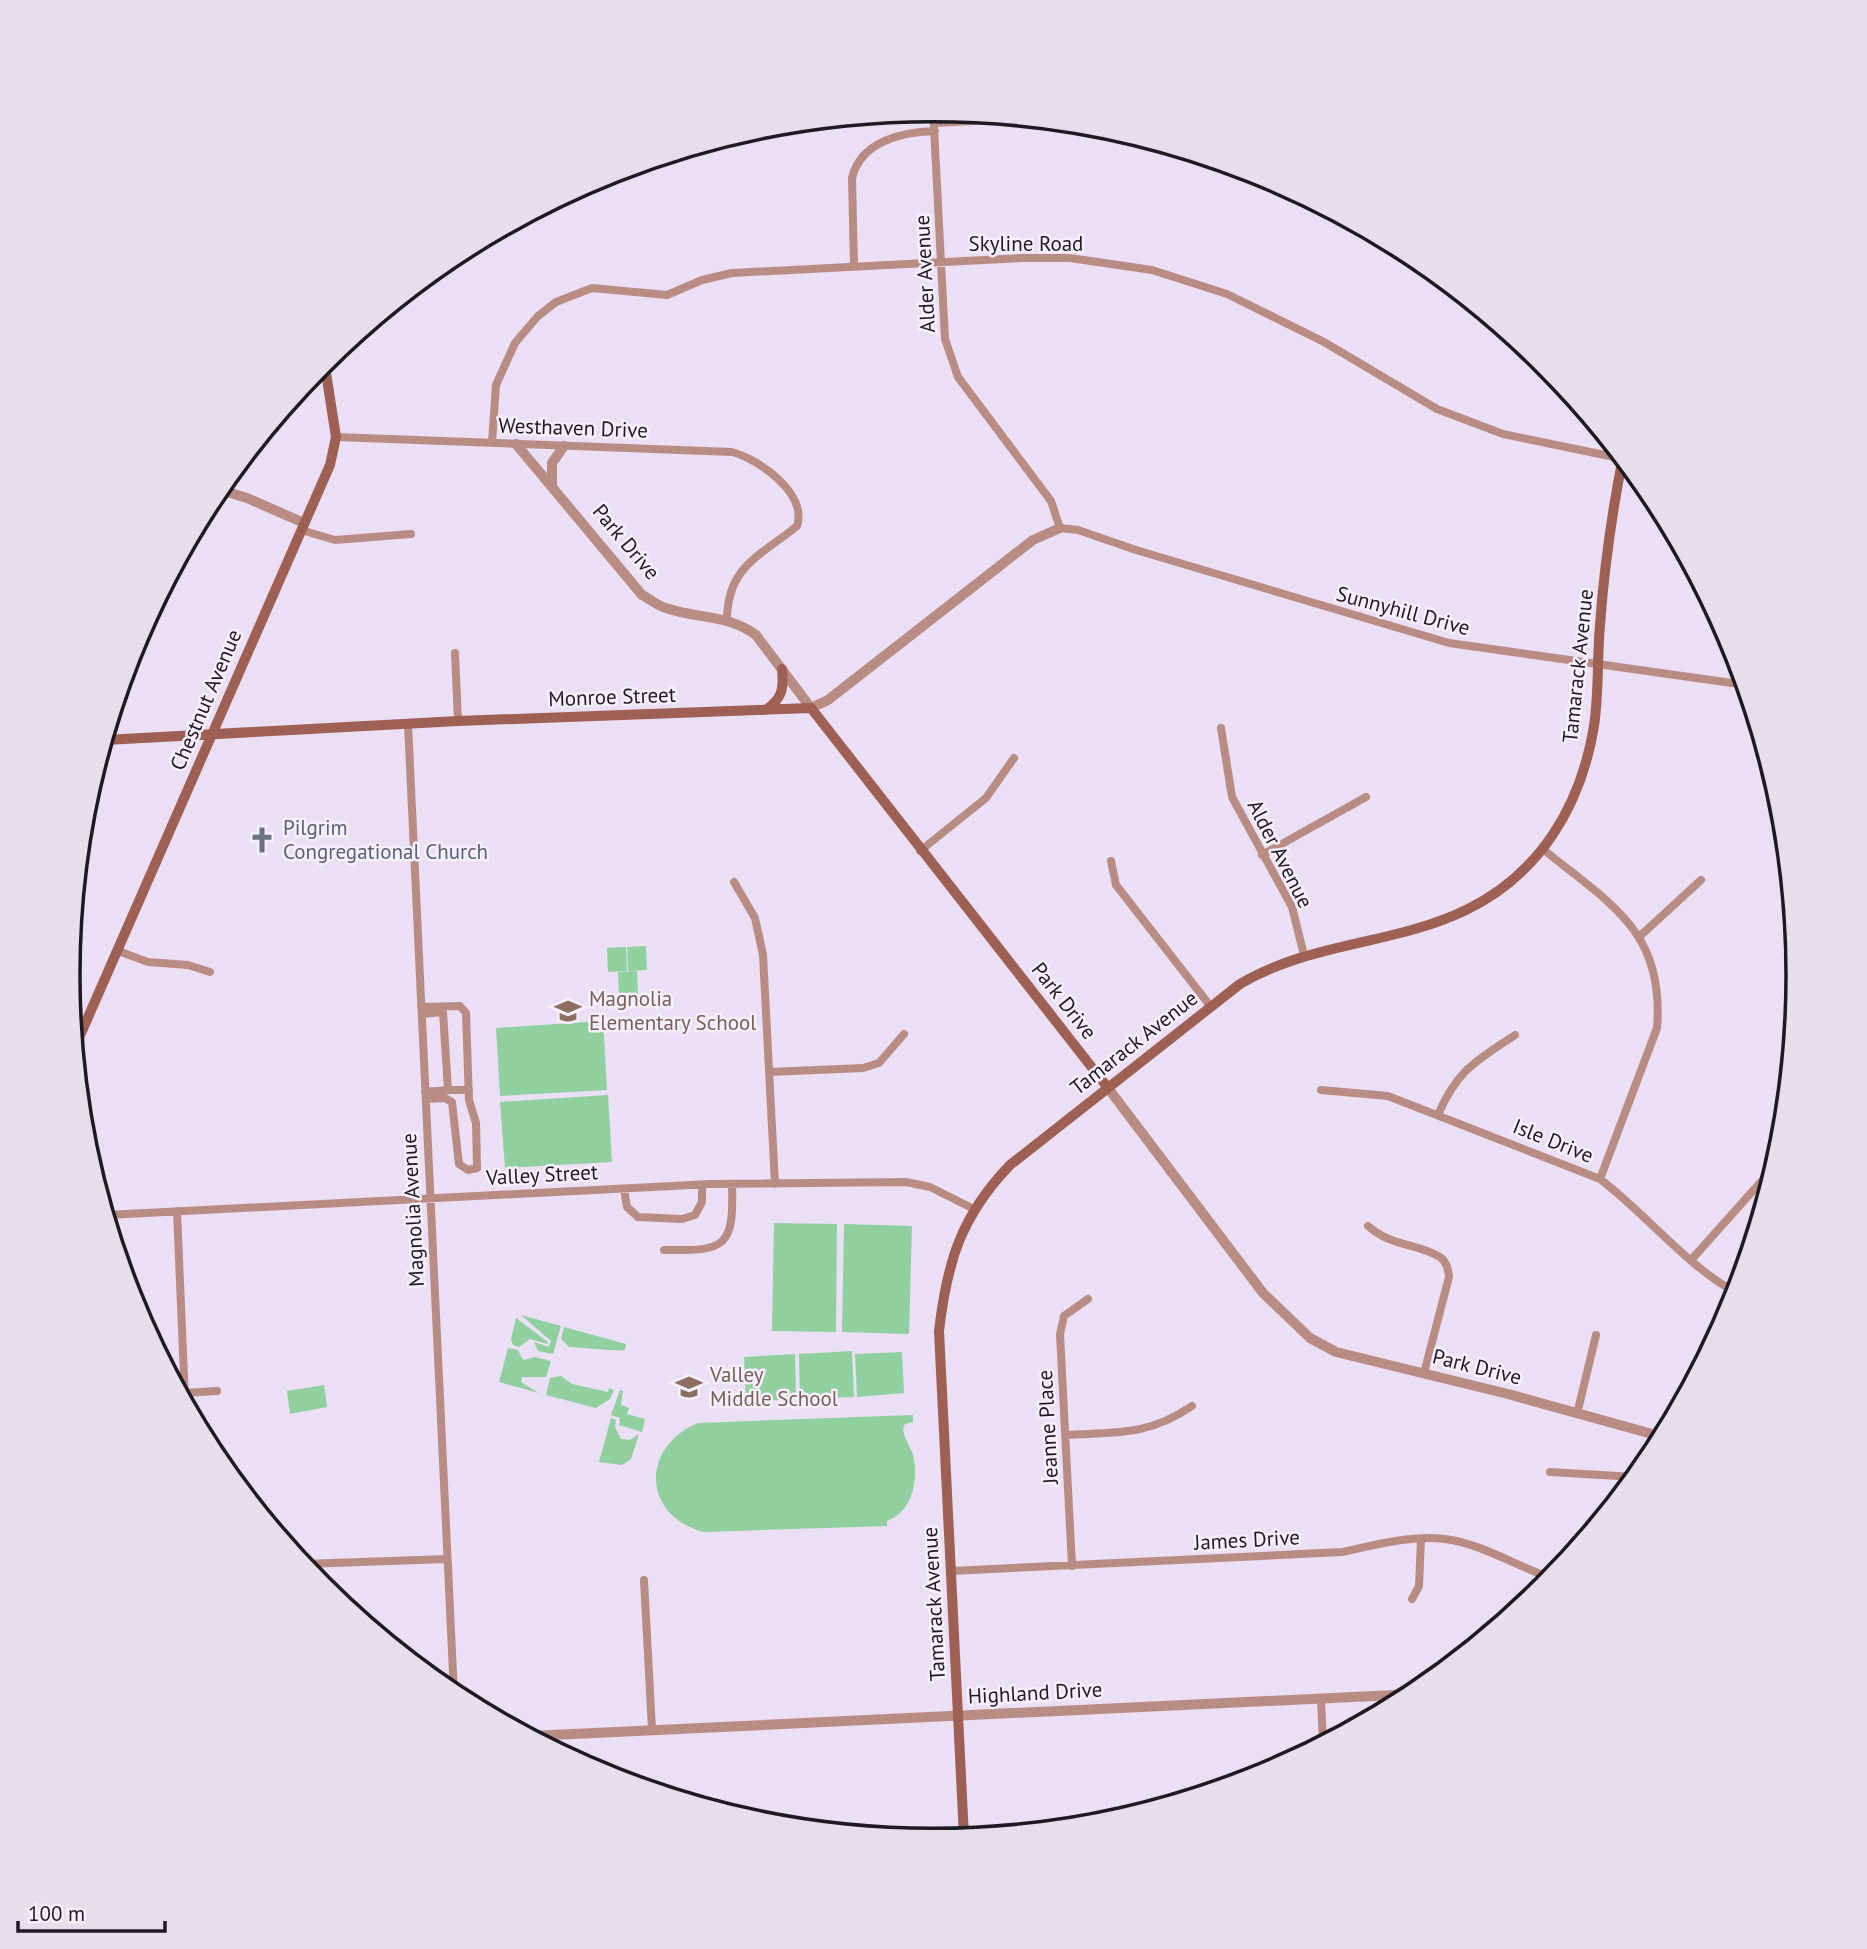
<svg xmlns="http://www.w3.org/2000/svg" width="1867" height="1949" font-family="'PT Sans',sans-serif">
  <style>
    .green { fill: #90cf9e }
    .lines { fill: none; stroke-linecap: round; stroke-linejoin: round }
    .minor { stroke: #b98c83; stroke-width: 8 }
    .tertiary { stroke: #b98c83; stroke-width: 10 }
    .secondary { stroke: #9f6054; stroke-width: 10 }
    .labels { text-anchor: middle; stroke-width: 5; stroke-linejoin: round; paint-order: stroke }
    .street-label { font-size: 21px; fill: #1e1a22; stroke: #f6effd }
    .worship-label { font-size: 21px; fill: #5b616d; stroke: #f6effd; text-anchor: start }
    .education-label { font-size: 21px; fill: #785e54; stroke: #f6effd; text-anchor: start }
    .rim { fill: none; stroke: #1e1a22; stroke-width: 3.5 }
  </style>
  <rect width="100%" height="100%" fill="#ebdff6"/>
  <path class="green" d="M646,946L647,970L628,971L627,947Z
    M626,947L627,971L608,972L607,948Z
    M637,971L638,995L619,996L618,972Z
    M603,1021L607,1090L500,1096L496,1028Z
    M608,1095L612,1162L505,1168L500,1102Z
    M774,1223L837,1224L836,1332L772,1331Z
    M844,1224L912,1226L909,1334L842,1332Z
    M521,1315L561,1326L553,1354L538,1351L534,1342L549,1347L551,1341Z
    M516,1318L548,1342L547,1344L530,1339L519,1347L513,1345L511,1339Z
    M564,1327L626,1344L625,1350C621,1352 578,1347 569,1347L561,1339Z
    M508,1348L518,1350L523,1360L535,1357L551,1361L546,1377H522L521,1382L539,1393L499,1382Z
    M852,1351L854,1397L800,1399L799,1354Z
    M902,1352L904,1393L857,1397L855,1354Z
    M795,1354L796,1399L746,1402L744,1357Z
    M561,1376L572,1384L608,1392L609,1388L614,1390L610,1399L596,1408L546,1395L550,1378Z
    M324,1385L327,1407L290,1414L287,1391Z
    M620,1390L623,1391L621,1405L629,1408L627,1414L645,1419L642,1432L619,1425L620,1418L611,1415Z
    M913,1415V1422L905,1424L903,1429C904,1439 910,1445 913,1455C919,1478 913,1512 887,1521V1526L704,1532C642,1516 640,1447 698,1423Z
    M611,1418L616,1420L615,1427L621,1439L630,1440L639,1434L631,1459L622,1465L599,1462Z"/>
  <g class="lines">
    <path class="minor" d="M933,109L945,339L958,377L1051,501L1060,528L1078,530L1136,550L1449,643L1746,685
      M934,123L992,120L1000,116
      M854,266L852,178C861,141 902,132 935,131
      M336,437L732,452C759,459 808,494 797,526C759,557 728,566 727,619
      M492,442L496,385L515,343L538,316L556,302L592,288L667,295L702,280L732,273L1021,258H1070L1152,270L1227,294L1324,342L1437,409L1503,434L1624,459
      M301,530L335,540L411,534
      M455,653L458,721
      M408,724L454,1694
      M1221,728L1232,797L1292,907L1304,955
      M1544,850C1610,904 1665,931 1657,1028L1600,1179
      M920,851L986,798L1014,758
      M1262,855L1366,797
      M1111,861L1116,885L1211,1007
      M734,882L755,918L763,955L775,1184
      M1639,937L1701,880
      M118,951L148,962L188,965L210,972
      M421,1007L460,1006L466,1013L469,1100L476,1123L477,1168L468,1170L459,1164L452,1102L445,1098L426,1099
      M422,1014L443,1012L448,1090L425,1092
      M770,1072L863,1068L879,1063L904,1034
      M448,1090H469
      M1321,1090L1388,1096L1600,1179C1645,1213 1690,1269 1737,1293
      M1438,1115C1457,1070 1476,1061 1515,1035
      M624,1189L627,1207L638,1217L682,1219L695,1215L702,1202V1185
      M177,1211L185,1400
      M107,1215L710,1184L906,1182L930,1187L974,1209
      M1368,1226C1392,1247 1416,1243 1440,1257C1447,1262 1448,1269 1449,1277L1424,1373
      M664,1250C726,1251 734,1248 732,1184
      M1692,1259L1776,1165
      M184,1393L217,1391
      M1577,1414L1596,1335
      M1066,1435C1116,1432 1148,1436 1192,1406
      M1550,1472L1635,1477
      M303,1564L447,1559
      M1072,1566L1060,1334L1064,1316L1088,1299
      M951,1571L1342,1552C1376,1545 1410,1535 1445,1539C1477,1543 1508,1561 1538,1573
      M644,1580L652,1730
      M1412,1599L1419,1586L1421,1539
      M1321,1699L1323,1743"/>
    <path class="tertiary" d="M516,444L642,595C650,599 658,606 666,608C697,619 728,614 756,635L811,708L828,700L1033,540L1060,528
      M552,485V463L564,446
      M218,489L247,498L304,523
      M1108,1088L1263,1293L1310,1338L1336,1352L1508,1394L1663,1437
      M531,1736L1415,1694"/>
    <path class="secondary" d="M766,710C782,698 784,690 782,669
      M105,740L458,721L811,708L1108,1088
      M75,1047L330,465L336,437L324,360
      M964,1837L939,1331C947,1262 961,1216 1010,1165L1240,984C1310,942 1394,945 1466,910C1540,874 1581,806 1594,726C1599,693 1597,658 1600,625C1604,570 1612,512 1623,457"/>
  </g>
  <defs>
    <g id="church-bare" transform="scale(2.1)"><path d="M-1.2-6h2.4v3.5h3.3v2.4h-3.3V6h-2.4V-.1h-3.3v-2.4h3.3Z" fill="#6b7280" stroke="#f6effd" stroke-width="2.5" paint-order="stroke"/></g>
    <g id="school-bare" transform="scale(2.1)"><path d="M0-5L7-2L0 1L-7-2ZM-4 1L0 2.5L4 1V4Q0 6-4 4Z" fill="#8d6e63" stroke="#f6effd" stroke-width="2.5" paint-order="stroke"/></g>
  </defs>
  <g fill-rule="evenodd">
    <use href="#church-bare" x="262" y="840"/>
    <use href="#school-bare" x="568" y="1011"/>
    <use href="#school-bare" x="689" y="1387"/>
  </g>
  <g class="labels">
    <g class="street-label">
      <text x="1026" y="251">Skyline Road</text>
      <text transform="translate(925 274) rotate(-93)" y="7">Alder Avenue</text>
      <text transform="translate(573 428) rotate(2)" y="7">Westhaven Drive</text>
      <text transform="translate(626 542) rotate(50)" y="7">Park Drive</text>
      <text transform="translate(1403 611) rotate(15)" y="7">Sunnyhill Drive</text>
      <text transform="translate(1578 666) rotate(-84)" y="7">Tamarack Avenue</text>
      <text transform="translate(612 697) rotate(-2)" y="7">Monroe Street</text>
      <text transform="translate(206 700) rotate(-67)" y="7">Chestnut Avenue</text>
      <text transform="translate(1280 854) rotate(63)" y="7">Alder Avenue</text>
      <text transform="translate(1064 1001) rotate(52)" y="7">Park Drive</text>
      <text transform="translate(1134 1043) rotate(-38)" y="7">Tamarack Avenue</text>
      <text transform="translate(1553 1141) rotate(22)" y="7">Isle Drive</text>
      <text transform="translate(542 1175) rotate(-3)" y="7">Valley Street</text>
      <text transform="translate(413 1210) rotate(-93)" y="7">Magnolia Avenue</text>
      <text transform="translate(1477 1367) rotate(14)" y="7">Park Drive</text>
      <text transform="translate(1048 1427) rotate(-93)" y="7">Jeanne Place</text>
      <text transform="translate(1247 1540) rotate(-3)" y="7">James Drive</text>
      <text transform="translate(934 1604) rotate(-93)" y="7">Tamarack Avenue</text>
      <text transform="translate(1035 1693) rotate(-3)" y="7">Highland Drive</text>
    </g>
    <g class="worship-label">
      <text x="283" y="835">Pilgrim<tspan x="283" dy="24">Congregational Church</tspan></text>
    </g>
    <g class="education-label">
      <text x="589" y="1006">Magnolia<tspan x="589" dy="24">Elementary School</tspan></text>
      <text x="710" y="1382">Valley<tspan x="710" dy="24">Middle School</tspan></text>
    </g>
  </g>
  <path d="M0 0H1867V1949H0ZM80 975a853 853 0 1 1 1706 0a853 853 0 1 1-1706 0Z" fill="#e5deeb" fill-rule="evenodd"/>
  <path class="rim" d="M80 975a853 853 0 1 1 1706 0a853 853 0 1 1-1706 0Z"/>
  <path d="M18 1921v10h147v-10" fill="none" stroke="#1e1a22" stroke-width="3.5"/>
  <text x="28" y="1921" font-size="21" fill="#1e1a22" stroke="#f6effd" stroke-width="5" paint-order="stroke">100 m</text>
</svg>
